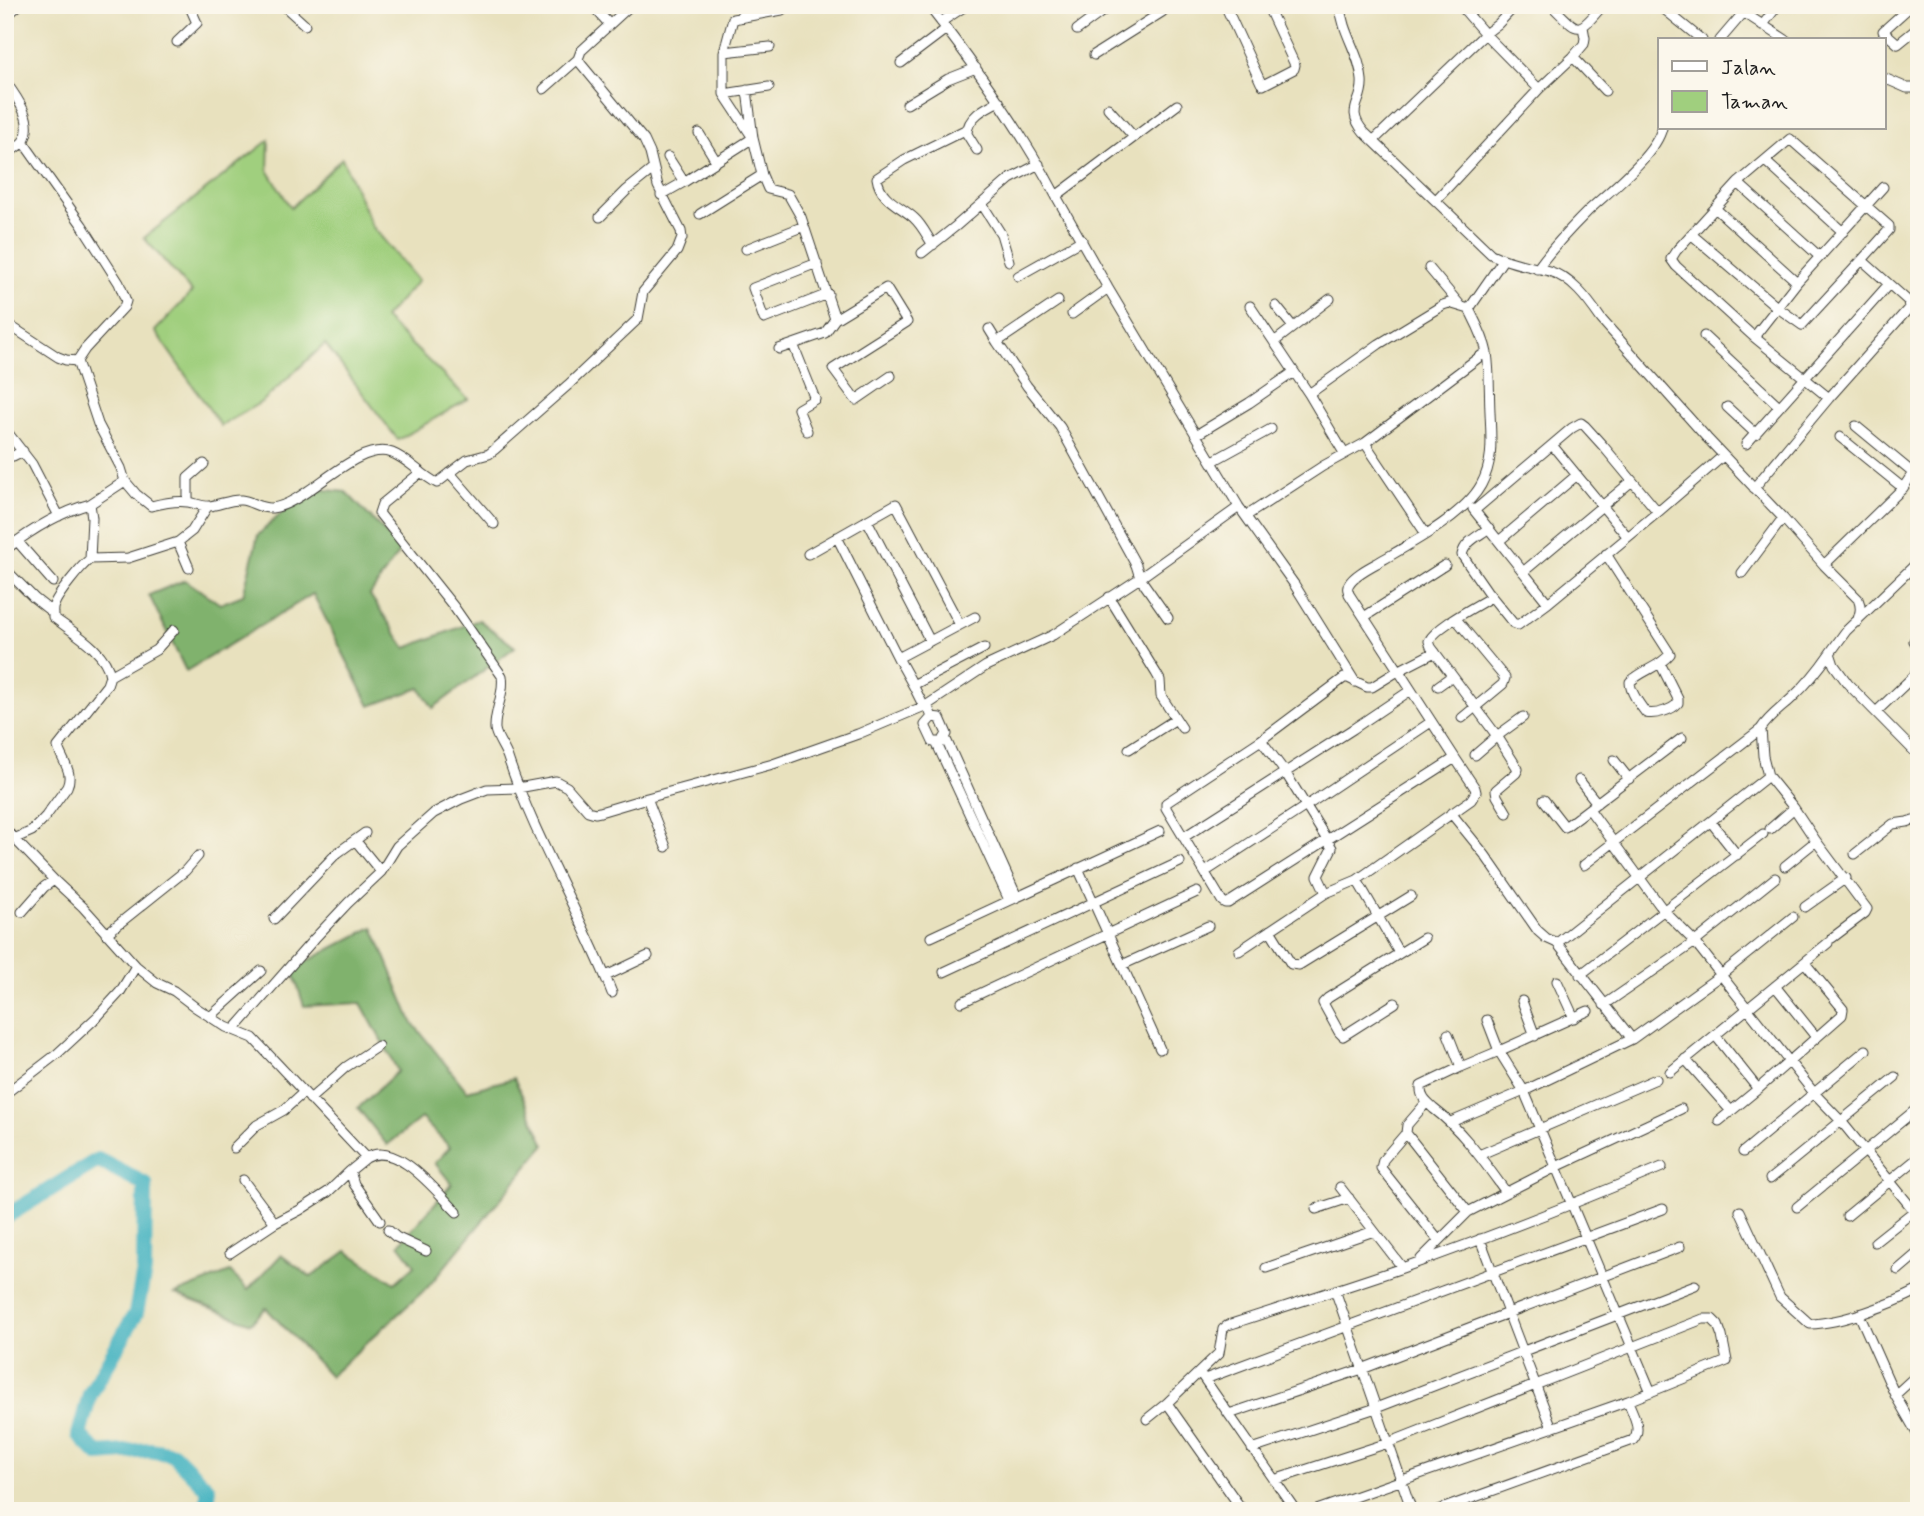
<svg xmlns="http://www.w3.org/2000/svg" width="1924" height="1516" font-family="Mynerve,sans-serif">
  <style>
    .green { fill: #a0cf7e; stroke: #5e764d; stroke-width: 2 }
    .forest { fill: #80b26d; stroke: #4e6744; stroke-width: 2 }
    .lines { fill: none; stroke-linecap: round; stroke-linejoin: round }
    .river { stroke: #46b4c1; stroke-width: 16 }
    .minor-casing { stroke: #3b3a34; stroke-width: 11 }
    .minor { stroke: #fff; stroke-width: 9 }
  </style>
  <rect width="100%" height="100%" fill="#fbf7ec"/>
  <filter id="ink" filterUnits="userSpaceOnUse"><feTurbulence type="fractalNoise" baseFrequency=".0143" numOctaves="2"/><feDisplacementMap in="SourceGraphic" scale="14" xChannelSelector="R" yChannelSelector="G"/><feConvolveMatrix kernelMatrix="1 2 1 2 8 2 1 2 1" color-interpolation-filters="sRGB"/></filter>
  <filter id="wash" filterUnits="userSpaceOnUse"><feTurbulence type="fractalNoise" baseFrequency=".00686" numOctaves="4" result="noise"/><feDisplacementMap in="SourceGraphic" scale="28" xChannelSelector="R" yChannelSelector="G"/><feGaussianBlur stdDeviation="1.57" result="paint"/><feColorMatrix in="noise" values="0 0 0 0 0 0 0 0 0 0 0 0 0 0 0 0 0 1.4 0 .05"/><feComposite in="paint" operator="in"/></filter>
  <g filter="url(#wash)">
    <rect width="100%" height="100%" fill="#e8e1be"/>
    <path class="green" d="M269,140L268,170L291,208L342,158L372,226L418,281L384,318L468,399L398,440L325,344L263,401L221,426L155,331L192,292L144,238Z"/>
    <path class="forest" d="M308,488L346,492L401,549L370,595L406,648L479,620L515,647L433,708L420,688L370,706L313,594L186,671L149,595L185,580L220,604L243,595L258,535Z
      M373,927L412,1022L467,1091L514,1078L545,1145L428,1287L330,1376L266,1308L251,1323L175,1294L230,1272L248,1290L281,1255L311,1277L347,1251L395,1283L415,1265L399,1244L452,1184L435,1163L450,1147L421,1118L387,1145L358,1108L398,1071L361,1003L304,1006L292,969Z"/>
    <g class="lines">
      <path class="river" d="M5,1217L98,1160L145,1184L144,1271L136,1313L90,1394L79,1435L98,1454L150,1450L173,1454L208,1489V1511"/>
    </g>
  </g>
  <g filter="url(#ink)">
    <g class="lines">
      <g class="minor-casing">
        <path id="minor" d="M283,5L305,25
          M592,5L609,24
          M928,5C975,65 1020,128 1056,196
          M1225,5L1261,83L1263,85L1294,69L1295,65L1267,5
          M1340,5C1342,34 1360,53 1362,80C1364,104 1344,108 1364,132L1491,254C1509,263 1529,266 1549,271C1572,278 1588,300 1601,319L1707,438L1783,518L1824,565L1858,599C1862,608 1860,613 1857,622
          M1460,5L1485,34L1498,24L1516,5
          M1551,5C1579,32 1576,37 1603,5
          M1659,5L1702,40
          M1732,5L1786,40
          M1912,5L1883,31L1898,44L1919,27
          M5,17L19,5
          M739,18L749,5
          M941,22L967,5
          M1762,26L1778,5
          M1077,30L1111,5
          M1720,40L1750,5
          M177,42L197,23L189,5
          M724,52L733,19L782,10L778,5
          M1094,55L1162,12L1165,9V5
          M1573,57L1605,91
          M901,63L946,29
          M1884,78L1907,88H1919
          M5,81C16,96 35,121 24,140C20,146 11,151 5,155
          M544,89L578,59
          M724,94V52L770,47
          M907,104L948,79L976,68
          M1177,105L1056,196L1108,288L1239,507L1294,584L1355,682
          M1108,108L1134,137
          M699,133L716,161
          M1373,141L1485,34L1539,89
          M23,142L82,225L119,283L126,301L124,307L85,349L77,361L98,424L121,468L125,481L90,504L92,518L90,559C81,566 58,594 54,605C52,609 53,613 53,617C71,631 107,651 110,676
          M977,150L967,134C967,117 985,108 999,101
          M1765,161L1843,232
          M762,175L768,189L788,194L801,217L835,319L825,333L779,349
          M684,182L753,138L724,94L769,87
          M1738,183L1820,257
          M661,195L684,182L668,157
          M1436,200L1539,89L1573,57L1584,44L1585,38L1583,27
          M982,204L1001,234L1009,261
          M1715,208L1797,282
          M700,214L762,175L753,138L747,90
          M600,217L627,190L653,169
          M1691,234L1778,308L1802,325L1862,260
          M933,245C927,236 922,225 914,218C901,206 880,200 877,178L904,160L967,129
          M746,249L804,226
          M922,253L956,226L1010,179L1039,164
          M817,263L753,288L764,319L828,294
          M1429,268L1460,305
          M1537,269C1552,248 1569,230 1587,212C1608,192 1656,155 1662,128
          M1018,276L1082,240
          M1058,301L997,342L1027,386L1060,427L1136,565L1140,578L1168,618
          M1250,306L1309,394L1379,344L1443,305L1449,303L1469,309
          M1276,306L1293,327
          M1072,314L1108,288
          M835,319L886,288L907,322L833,369L856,400L891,376
          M5,326L12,327L58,357L66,360L77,361
          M989,329L997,342
          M1704,336L1779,406
          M1754,337L1797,282L1883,187
          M1274,342L1330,299
          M793,344L815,399L798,409L807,431
          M1309,394L1344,453
          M1727,407L1756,434
          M1856,426L1919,478
          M5,429L32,464L59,516
          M1196,435L1249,403L1294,372
          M1840,437L1903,488
          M1365,443L1426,534
          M1746,444L1889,284
          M1552,445L1627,536
          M5,458L13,456L23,451
          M1213,461L1271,429
          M421,472L382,504L379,513L454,607L502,676C505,694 494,711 495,729C496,738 505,748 508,758C535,839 581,914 612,993
          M450,473L494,524
          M125,481L136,494L151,506C163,503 176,500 188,502C196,503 202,507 209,506C219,505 231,499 241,500C252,501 259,509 272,508C306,505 356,440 392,453C408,459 421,475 437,483L467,460L489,454L494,450L568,385L638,319L643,292L677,251L682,238L681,231L658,186L650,153L644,140L581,64L578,59L581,51L631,5
          M1754,488L1829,398L1754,337L1676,266L1671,259L1676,251L1738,183L1790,139L1889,226V230L1862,260L1908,301L1909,308L1829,398
          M188,502V478L204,464
          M1473,509L1548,603
          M1475,510L1572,428L1581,423L1585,426L1604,447L1658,512
          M1246,516L1323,466L1365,443L1486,352
          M867,520L930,641
          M1489,528C1479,536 1465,541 1462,555L1487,591L1513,623L1518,625L1548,603L1658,512L1723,456
          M837,537L898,658
          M17,541L53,582
          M1499,541L1577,475
          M178,542L189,568
          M5,550C30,531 60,512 90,504
          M808,554L896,504L960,625
          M1606,554L1670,654C1660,667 1642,670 1630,682C1630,692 1640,705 1646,713C1656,715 1672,710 1678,703V699L1660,663
          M90,559L128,558L178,542L192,531L207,507
          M1919,561L1846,631L1830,653L1834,665L1848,684L1919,756
          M1824,565L1903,488L1913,473
          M5,569L34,598L53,613
          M1523,572L1632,481
          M1742,573L1783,518
          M1109,597L1156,673L1160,680L1161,696L1182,728
          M1364,617L1445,565
          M1456,619L1505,678L1503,684L1462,718
          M1919,632L1914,641L1919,647
          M913,685L898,658L975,617
          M1438,686L1452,676
          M927,705L932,717L940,718L947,734L942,742H933L925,725L932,717
          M924,707L913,685L984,648
          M1876,712L1919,671
          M1431,722L1306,806L1285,772L1261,740L1166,803V808L1222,901L1225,903H1228L1455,758L1349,594C1348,589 1346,588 1349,584C1354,575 1370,567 1379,562C1410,544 1464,516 1481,485C1494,461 1491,438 1490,412C1489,392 1490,373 1487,353C1484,337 1476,323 1469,309L1503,260
          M1761,729L1763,756L1768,776L1794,808L1816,841L1867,909L1865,913L1832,938
          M945,737L1017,897
          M1261,740L1344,678H1348L1367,687H1372L1398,671L1435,652
          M936,742L1009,900
          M1129,749L1176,719
          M1475,755L1497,736L1431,647L1429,641C1437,626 1475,607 1491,597
          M1614,760L1629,779
          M1579,780L1597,803
          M647,798L666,847
          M1544,800L1565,827L1682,738
          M1589,809L1664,911L1695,942L1814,1093L1841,1121L1919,1217
          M1451,813L1485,855L1538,931L1546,938L1557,943L1632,1039
          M1507,813L1497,796L1496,790L1516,773L1518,769L1497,736L1523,717
          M1711,822L1737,855
          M5,829L54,880L83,907L136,966L157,983L174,991L195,1007L226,1027L253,1038L366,1158C397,1139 438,1194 457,1212
          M1770,829L1794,808
          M1184,837L1353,729L1411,690
          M16,838L32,831L46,816L67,787C74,772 62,761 58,747L107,685L110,676L156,650L174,630
          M355,840L381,872
          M1855,854L1893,824L1907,822L1919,818
          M1584,865L1761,729C1769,716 1782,708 1793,697C1807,684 1819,669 1830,653
          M1785,866L1816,841
          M1078,868L1160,1049
          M1205,872L1306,806L1332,848L1318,876L1326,893
          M1357,880L1399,953
          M1805,907L1846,878
          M22,912L44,887L54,880
          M274,919L336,854L365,833
          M1270,930L1291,964L1299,965L1411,896
          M106,934L185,871L198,856
          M931,937L1160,831
          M1557,943L1768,776
          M1239,951L1326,893L1357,880L1471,800L1476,792L1475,788L1455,758
          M1122,965L1208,926
          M944,972L1180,862
          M1580,975L1763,834
          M606,976L648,956
          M1557,981L1574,1018
          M1775,986L1816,1037
          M1522,1001L1535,1036
          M962,1002L1197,892
          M1395,1003L1343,1036L1339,1032L1323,1003L1328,998L1424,938
          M1604,1005L1695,942L1775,878
          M210,1017L261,971
          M1487,1020L1499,1051L1524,1091L1651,1392
          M234,1030L315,938L348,903L381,872L397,846L434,813L461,799L487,789L518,788L556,781L567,787L588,811L595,813L600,812L647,798L773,764L858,734L927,705L986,666L1053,635L1140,578L1239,507
          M1448,1034L1461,1067
          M1715,1035L1758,1089
          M1685,1059L1731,1111
          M1670,1072L1828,943
          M5,1094L57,1054L98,1016L120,992L136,966
          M310,1099L346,1067L378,1046
          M1719,1121L1758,1089L1842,1015L1843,1009L1805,963
          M1451,1122L1524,1091L1632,1039L1721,975L1793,917
          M1406,1133L1407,1125L1426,1103
          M234,1148L257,1125L284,1110L304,1092
          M1743,1152L1866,1050
          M1479,1155L1656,1079
          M366,1158L350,1171L354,1184L380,1221
          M1770,1179L1895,1077
          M243,1180L275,1223L300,1210L328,1192L350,1171
          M1340,1187L1402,1267
          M1506,1192C1484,1162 1463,1131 1434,1109C1426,1102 1420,1097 1421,1086L1461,1067L1499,1051L1588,1011
          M1797,1207L1919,1107
          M1316,1209L1349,1198
          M1740,1211L1780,1297L1810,1324C1842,1323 1890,1305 1919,1290
          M1847,1216L1919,1157
          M388,1230L396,1237L426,1251
          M1480,1239L1552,1428
          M1439,1241L1381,1168L1383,1160L1406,1133L1468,1212
          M1875,1242L1919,1207
          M230,1253L275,1223
          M1421,1259L1468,1212L1556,1167L1681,1109
          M1266,1268L1374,1231
          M1898,1270L1919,1252
          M1335,1290L1412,1511
          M1859,1314L1895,1395L1919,1437
          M1203,1377L1296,1511
          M1205,1379L1663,1209
          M1895,1395L1919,1373
          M1167,1403L1243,1511
          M1229,1414L1362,1369L1680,1247
          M1147,1419L1167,1403L1219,1353L1223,1329L1228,1325C1286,1306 1344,1288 1402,1268C1490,1237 1576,1203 1662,1167
          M1252,1449L1376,1408L1695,1285
          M1274,1480L1388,1443L1703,1319H1712L1718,1325L1722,1336L1727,1361L1628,1401L1314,1511
          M1436,1511L1633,1440C1643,1429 1632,1413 1628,1401
          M1476,1511L1487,1507"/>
      </g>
      <use href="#minor" class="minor"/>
    </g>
  </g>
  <rect width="1924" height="1516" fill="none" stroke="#fbf7ec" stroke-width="28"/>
  <rect x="1658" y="38" width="228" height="91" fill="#fbf7ec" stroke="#a29f99" stroke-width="2"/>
  <rect x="1672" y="61" width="35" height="10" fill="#ffffff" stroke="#a29f99" stroke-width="2"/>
  <text x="1721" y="74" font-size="21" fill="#1c1c1c">Jalan</text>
  <rect x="1672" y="91" width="35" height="21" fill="#a0cf7e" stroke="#a29f99" stroke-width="2"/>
  <text x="1721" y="108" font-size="21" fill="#1c1c1c">Taman</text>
</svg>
